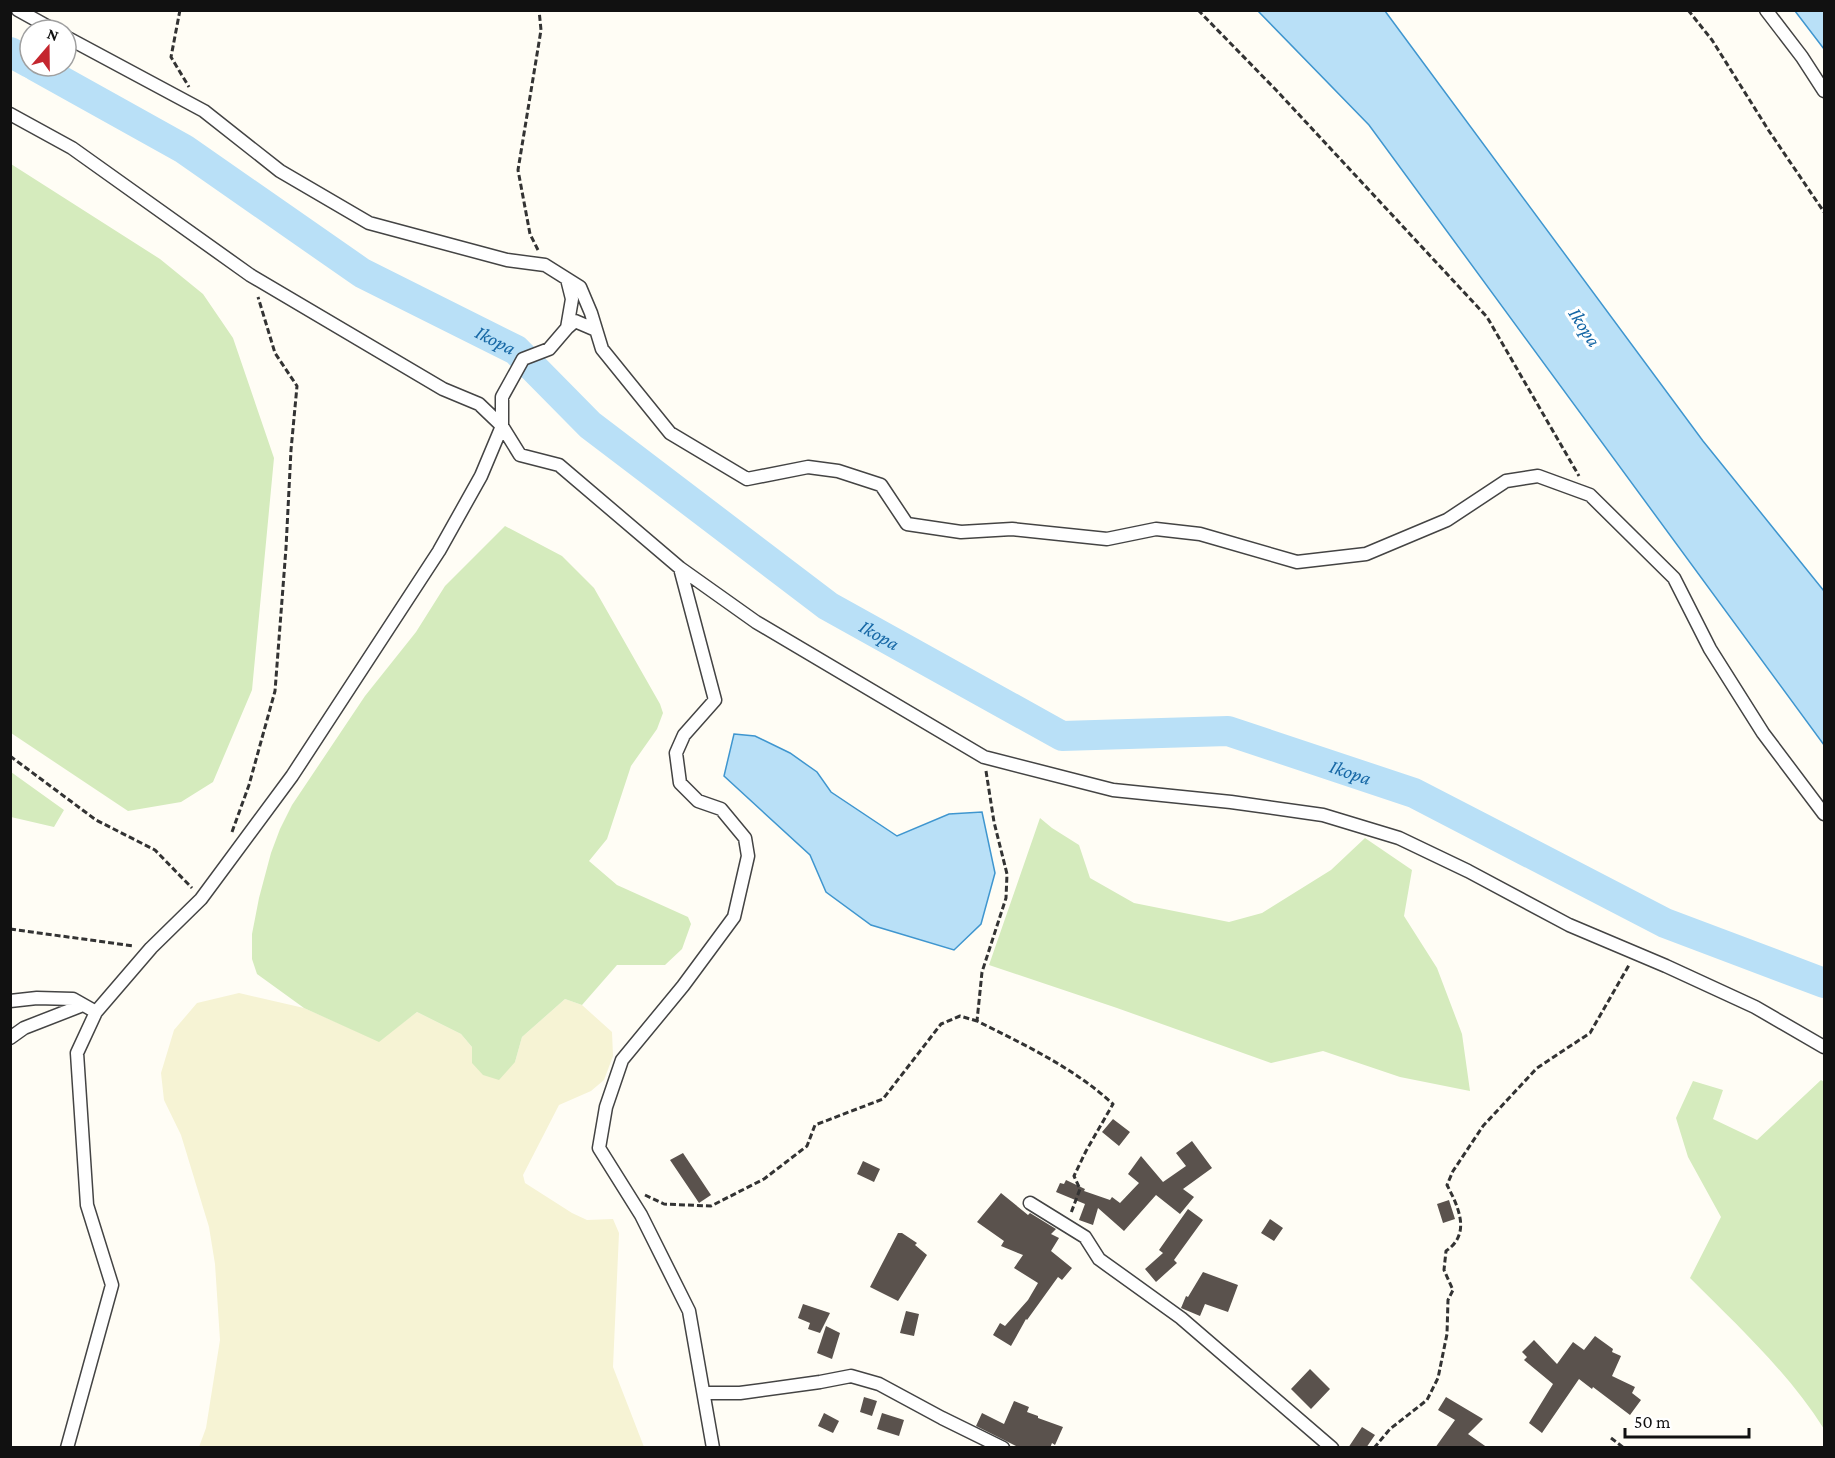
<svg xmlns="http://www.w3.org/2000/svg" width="1835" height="1458" font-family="'Crimson Pro',serif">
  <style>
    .farmland { fill: #f6f3d4 }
    .green { fill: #d5ebbd }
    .water { fill: #b9e0f7; stroke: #3f96cf; stroke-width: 1.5 }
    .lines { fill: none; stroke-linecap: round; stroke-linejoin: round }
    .river { stroke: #b9e0f7; stroke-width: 30 }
    .building { fill: #5a524d }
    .minor-casing { stroke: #444; stroke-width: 15 }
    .path { stroke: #333; stroke-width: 3; stroke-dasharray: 6 3; stroke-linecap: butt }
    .minor { stroke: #fff; stroke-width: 12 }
    .labels { text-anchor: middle; stroke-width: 6; stroke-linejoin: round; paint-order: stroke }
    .water-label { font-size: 20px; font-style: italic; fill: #1768a6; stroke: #fff }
  </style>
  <rect width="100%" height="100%" fill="#fffdf5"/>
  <path class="farmland" d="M239,993L304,1008L379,1041L417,1012L461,1034L472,1047L515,1062L522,1037L565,999L582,1005L612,1032L613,1056L604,1080L591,1091L559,1105L523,1175L525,1183L572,1213L587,1220L613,1219L619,1233L613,1367L644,1447H199L206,1428L220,1340L215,1264L209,1227L181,1135L164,1100L161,1073L174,1030L197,1003Z"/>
  <path class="green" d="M11,164L160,259L203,294L233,338L274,458L252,690L213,782L181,802L128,811L11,733Z
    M505,526L562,556L594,588L660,704L663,713L657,729L631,766L607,839L589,861L617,885L688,917L691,924L682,949L665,965H617L582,1005L565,999L522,1037L515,1062L499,1080L483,1075L472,1063V1047L461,1034L417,1012L379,1042L304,1008L257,974L252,959V934L259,898L271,853L280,829L292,805L365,696L416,632L445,586Z
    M11,772L64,810L54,827L11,817Z
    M1040,818L1052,828L1079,845L1090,878L1134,903L1229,922L1262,913L1331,870L1365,838L1412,870L1404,916L1437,968L1462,1034L1470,1091L1400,1077L1323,1051L1271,1063L1117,1008L989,965Z
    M1821,1080L1824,1082V1429C1788,1372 1737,1325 1690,1278L1721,1217L1688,1157L1676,1118L1693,1081L1723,1090L1713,1119L1757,1140Z"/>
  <path class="water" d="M1385,11L1703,441L1824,591V745L1369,125L1258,11Z
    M1795,11H1824V49Z
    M734,734L755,736L790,753L817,772L831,792L897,836L949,814L982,812L995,873L981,924L954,950L871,925L826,892L810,855L724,776Z"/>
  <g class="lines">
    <g class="river">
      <path d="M10,52L30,63"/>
      <path id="s1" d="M35,66L184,149L362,273L516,350L590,425L828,606L1062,736L1228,731L1414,793L1665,923L1824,983"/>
    </g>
  </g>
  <path class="building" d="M1113,1119L1130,1132L1119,1146L1102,1132Z
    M1192,1141L1212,1168L1183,1189L1194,1197L1180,1214L1156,1195L1124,1231L1098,1208L1093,1225L1079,1220L1085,1204L1056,1192L1060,1183L1064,1184L1066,1180L1085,1189L1084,1191L1110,1200L1112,1197L1120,1203L1139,1183L1128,1174L1141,1156L1163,1182L1186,1166L1176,1153Z
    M683,1153L711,1195L699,1203L670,1160Z
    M863,1161L880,1169L874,1182L857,1174Z
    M1001,1193L1028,1215L1030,1213L1056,1229L1051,1234L1059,1238L1051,1251L1072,1268L1062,1280L1058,1277L1027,1320L1026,1319L1011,1346L993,1335L1000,1323L1005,1326L1028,1300L1038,1283L1014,1268L1023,1255L1001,1246L1004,1241L977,1222Z
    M1449,1200L1455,1219L1443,1223L1437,1204Z
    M1188,1209L1203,1220L1174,1260L1177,1263L1156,1282L1145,1269L1163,1253L1159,1250Z
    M1270,1219L1283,1228L1274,1241L1261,1233Z
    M898,1233H902L917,1243L915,1245L927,1255L898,1301L870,1287Z
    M1203,1272L1238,1285L1228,1312L1205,1304L1200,1316L1181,1308L1186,1296L1188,1297Z
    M803,1304L830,1313L820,1333L808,1329L810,1323L798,1318Z
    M906,1311L919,1314L914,1336L900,1333Z
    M826,1326L840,1333L832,1359L817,1353Z
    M1595,1336L1613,1349L1612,1352L1621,1356L1612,1376L1635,1387L1632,1393L1641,1400L1630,1415L1593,1387L1592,1389L1579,1379L1542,1433L1529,1423L1553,1384L1524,1360L1527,1357L1522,1352L1534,1340L1557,1364L1573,1342L1584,1350Z
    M1310,1369L1330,1389L1311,1409L1291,1389Z
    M864,1397L877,1401L872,1416L860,1412Z
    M1446,1397L1483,1419L1468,1434L1488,1448H1435L1455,1420L1438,1410Z
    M1014,1401L1029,1407L1027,1412L1038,1416V1418L1063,1427L1055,1445L1052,1443L1050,1448H1020L976,1426L982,1413L1004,1424Z
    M824,1413L839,1421L833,1433L818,1426Z
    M882,1413L904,1420L899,1436L877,1429Z
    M1362,1427L1375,1435L1366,1448H1348Z"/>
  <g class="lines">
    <g class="minor-casing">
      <path id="minor" d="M18,10L54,30
        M1766,10L1802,57L1824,91
        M66,37L204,111L280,171L369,223L507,260L545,265L580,287L591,313L602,349L670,433L747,479L808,467L838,471L881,485L907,524L961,532L1012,529L1107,539L1156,529L1200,534L1297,562L1366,554L1447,520L1506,481L1538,476L1590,495L1674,578L1710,649L1763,733L1824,814
        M10,114L72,148L250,275L443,389L479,404L502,426L520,455L559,465L680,568L756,622L984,757L1113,790L1231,802L1323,815L1399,838L1468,871L1569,925L1666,966L1755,1007L1824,1047
        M567,328L575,321L596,330
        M680,568L715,700L684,735L676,753L680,783L698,801L721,809L745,838L748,856L734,917L683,986L622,1060L606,1107L599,1148L641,1215L689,1311L713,1448
        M10,1001L37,998L73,999L96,1012
        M10,1038L24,1028L83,1005
        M1030,1203L1085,1237L1099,1259L1181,1318L1332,1448
        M705,1393H740L820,1382L851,1376L879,1384L942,1418L1003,1448
        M67,1448L112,1285L87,1205L77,1053L96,1012L151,948L201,899L292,776L439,551L481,476L502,426V397L523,359L549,349L567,328L572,299L567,279"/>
    </g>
    <path class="path" d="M180,10L171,57L189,87
      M1198,10L1277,91L1487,317L1579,476
      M1688,10L1712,40L1769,131L1824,212
      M538,250L530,234L518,170L541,30L539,10
      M10,756L96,820L155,850L192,888
      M986,771L994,822L1007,874L1006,898L982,972L977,1021C1025,1045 1074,1068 1113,1104L1086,1151L1074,1176L1080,1189L1071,1213
      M232,832L249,785L275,691L286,548L291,450L297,386L275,353L258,297
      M10,929L134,946
      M645,1195L664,1204L711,1206L764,1179L807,1146L815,1125L883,1099L941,1024L960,1016L977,1021
      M1611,1438L1624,1448
      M1374,1448L1390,1429L1427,1400L1438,1378L1447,1334L1448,1300L1453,1290L1444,1270L1446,1251C1471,1234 1459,1208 1447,1185L1453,1171L1483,1126L1537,1068L1590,1033L1629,965"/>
    <use href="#minor" class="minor"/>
  </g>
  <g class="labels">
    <g class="water-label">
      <text transform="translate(1585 327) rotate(57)" y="7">Ikopa</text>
      <text dy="7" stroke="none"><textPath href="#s1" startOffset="537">Ikopa</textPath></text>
      <text dy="7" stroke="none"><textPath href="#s1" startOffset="1023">Ikopa</textPath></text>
      <text dy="7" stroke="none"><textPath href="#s1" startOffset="1527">Ikopa</textPath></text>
    </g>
  </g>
  <rect width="1835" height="1458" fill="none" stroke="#111111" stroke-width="24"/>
  <g transform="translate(48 48) rotate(20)"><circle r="28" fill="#ffffff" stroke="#a0a0a0" stroke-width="1.5"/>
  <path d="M0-4.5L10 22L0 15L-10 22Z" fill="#c4262e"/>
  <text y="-9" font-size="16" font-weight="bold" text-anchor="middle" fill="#111111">N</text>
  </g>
  <path d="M1625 1428v9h124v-9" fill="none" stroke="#111111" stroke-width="3"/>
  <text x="1634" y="1428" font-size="18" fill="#111111" stroke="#ffffff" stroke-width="4.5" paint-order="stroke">50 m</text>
</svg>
